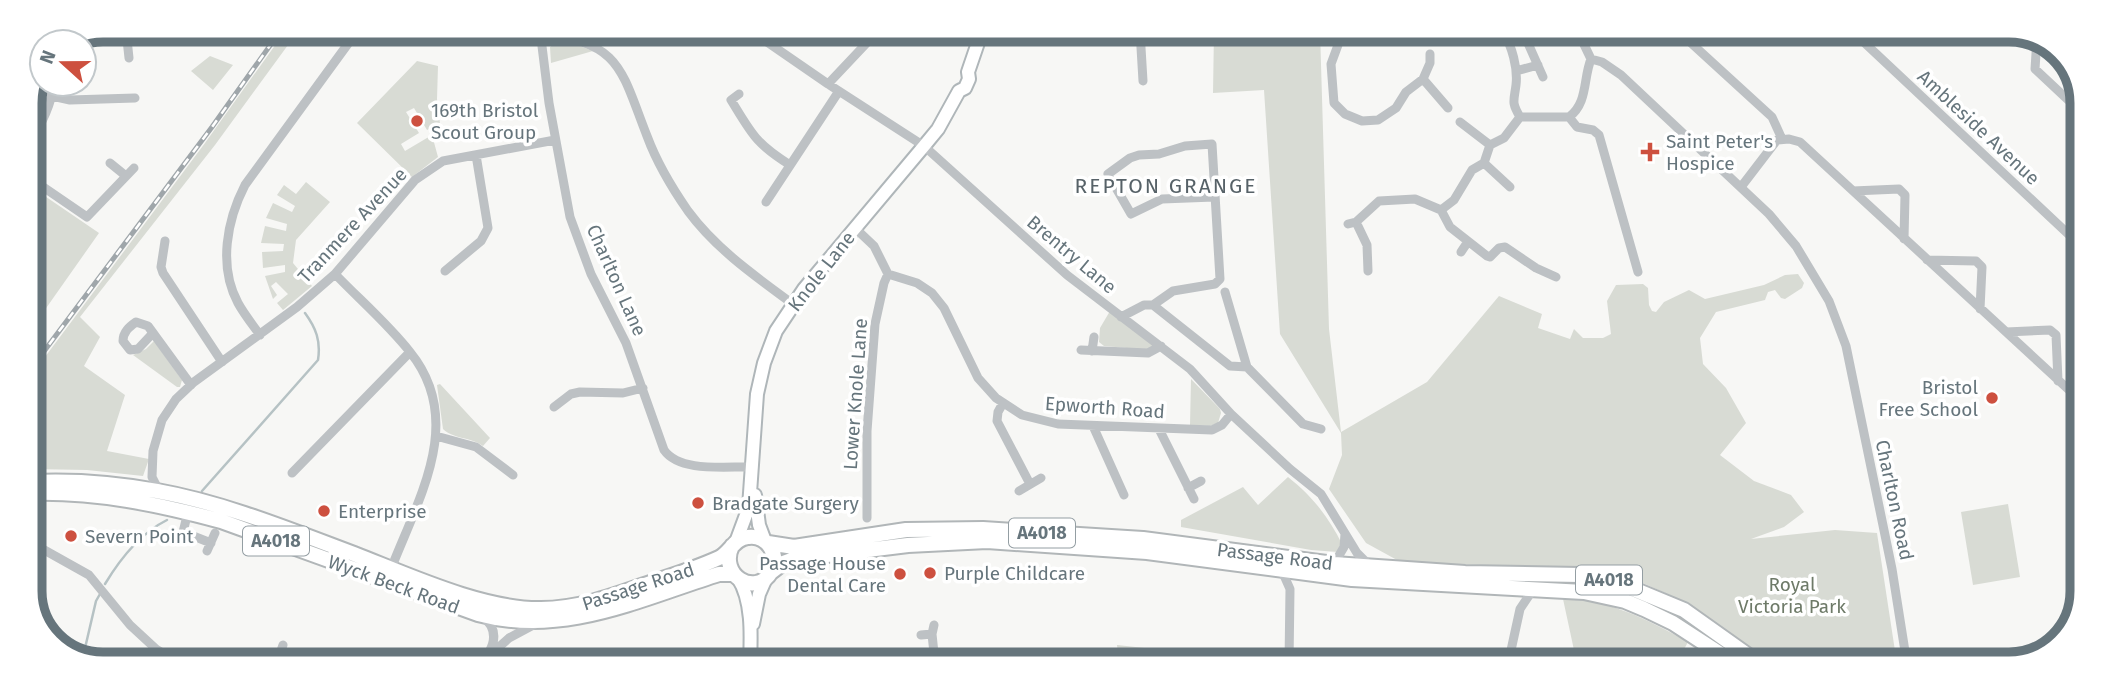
<svg xmlns="http://www.w3.org/2000/svg" width="2112" height="694" font-family="'Fira Sans',sans-serif">
  <style>
    .green { fill: #d8dbd4 }
    .lines { fill: none; stroke-linecap: round; stroke-linejoin: round }
    .stream { stroke: #b6c2c4; stroke-width: 2.5 }
    .secondary-casing { stroke: #afb6b9; stroke-width: 16 }
    .primary-casing { stroke: #b1b6b8; stroke-width: 18 }
    .street { stroke: #bdc1c4; stroke-width: 9 }
    .secondary { stroke: #fff; stroke-width: 12 }
    .primary { stroke: #fff; stroke-width: 14 }
    .rail-casing { stroke: #9fa6aa; stroke-width: 5 }
    .rail { stroke: #fff; stroke-width: 2.5; stroke-dasharray: 8; stroke-linecap: butt }
    .poi-dot { fill: #cd503f; stroke: #fff; stroke-width: 2.5 }
    .labels { text-anchor: middle; stroke-width: 7; stroke-linejoin: round; paint-order: stroke }
    .shield { fill: #fff; stroke: #949ea3; stroke-width: 2 }
    .shield-label { font-size: 18px; font-weight: bold; fill: #66757c }
    .poi-label { font-size: 19px; fill: #66757c; stroke: #fff; text-anchor: start }
    .street-label { font-size: 19px; fill: #66757c; stroke: #fff }
    .park-label { font-size: 19px; fill: #6e7a68; stroke: #fff }
    .neighbourhood-label { font-size: 21px; letter-spacing: 2px; fill: #576268; stroke: #fff }
    .rim { fill: none; stroke: #66757c; stroke-width: 9 }
  </style>
  <rect width="100%" height="100%" fill="#f7f7f5"/>
  <path class="green" d="M286,30H299L215,145L80,317L100,337L84,366L125,395L107,451L149,459L143,476L87,470L30,469V377L205,143Z
    M1214,31H1320L1329,329L1341,432L1427,382L1499,296L1542,314L1538,328L1570,339L1574,329L1583,338H1603L1611,334L1607,301L1616,285L1643,284L1648,288L1649,305L1652,311L1656,312L1664,302L1689,290L1705,299L1764,285L1785,275L1798,274L1804,283L1802,288L1785,299L1781,298L1775,290L1768,292L1765,300L1716,312L1700,338L1703,364L1726,388L1746,423L1720,455L1754,481L1791,495L1804,512L1784,527L1751,539L1835,530L1877,533L1897,664H1771L1672,596L1645,584L1598,571L1547,567L1419,563L1397,560L1366,543L1329,489L1342,455L1341,433L1280,334L1264,90L1213,93Z
    M558,41H566L593,51L551,63L550,47Z
    M210,56L233,65L213,90L191,71Z
    M417,61L438,66L437,99L440,124L427,130L414,108L406,112L419,133L401,144L405,151L432,135L438,157L412,177L357,123Z
    M306,182L330,202L296,240L293,263L312,286L283,310L277,303L288,294L276,282L271,286L277,295L273,299L265,276L285,272V265L263,268L262,252L283,251L284,244L261,243L265,226L286,231L287,224L266,218L273,203L292,212L295,206L277,195L284,185L296,194Z
    M30,186L99,233L30,331Z
    M1110,311L1152,343V347L1149,350L1104,346L1099,342L1100,328Z
    M154,341L182,380L180,387H177L133,355L146,349Z
    M1191,379L1220,409L1221,413L1218,423L1210,426L1190,425Z
    M440,384L490,438L483,446C471,437 453,439 443,429L437,385Z
    M1288,477C1312,496 1328,516 1342,544L1338,552L1311,550L1181,527V520L1243,487L1258,505Z
    M2008,504L2020,577L1973,585L1961,512Z
    M1563,599C1609,599 1648,620 1688,642L1676,664H1577Z
    M1117,645L1246,659V663H1119Z"/>
  <g class="lines">
    <path class="stream" d="M202,491L318,360C321,341 316,328 305,313
      M105,584C120,559 141,533 167,520
      M82,661L96,601L100,594"/>
    <g class="secondary-casing">
      <path id="secondary" d="M755,495L759,525L765,541
        M736,542L749,507L757,394L764,363L776,331L804,289L924,146L938,129L959,91L965,88L969,79L968,72L982,31
        M738,578C753,601 751,637 750,663
        M753,624L759,594L766,578"/>
    </g>
    <g class="primary-casing">
      <path id="primary" d="M30,482C72,480 115,483 157,491C224,503 290,530 354,554C408,575 483,610 541,609C577,609 610,597 644,585C669,577 695,569 719,558C730,553 734,538 748,537C767,534 781,556 771,572C755,598 718,575 732,546
        M30,493C95,491 158,504 221,521L478,614C563,637 639,599 719,574H733
        M768,543L794,547L906,530L983,529L1143,539L1334,564L1465,573L1580,575L1614,581L1684,610L1760,664
        M770,573L783,563L794,559L908,545L987,541L1147,552L1352,579L1584,592L1625,601L1644,609L1673,623L1736,664"/>
    </g>
    <path class="street" d="M126,30L129,58
      M540,30L549,103L570,217L591,274L626,343L664,450C680,473 727,466 753,467
      M751,31L828,84L924,146L1067,275L1190,369L1231,414L1290,469L1321,494L1357,553L1370,566
      M1140,31L1143,81
      M1338,31V45L1331,64L1334,103L1345,114L1362,121L1378,120L1396,108L1406,92L1423,79L1430,63V54
      M1503,32C1512,46 1518,68 1516,85C1514,101 1511,102 1520,117
      M1523,32L1543,77
      M1578,32L1591,59L1602,62L1621,75L1769,214L1796,246L1829,301L1846,346L1892,569L1907,664
      M1679,32L1772,117L1782,139
      M1853,32L2081,246
      M1969,32H1978
      M541,35C621,41 621,70 647,136C657,163 672,188 688,211C716,249 755,276 793,304
      M2037,38L2035,69L2082,113
      M1516,71L1538,65
      M1423,79L1448,108
      M828,84L878,31
      M739,94L731,100C752,134 755,143 790,165
      M52,96L70,100L135,98
      M1569,117L1577,127L1593,130L1599,135L1638,272
      M1460,122L1490,145
      M30,141C42,124 51,104 54,84
      M110,163L126,176
      M1484,163L1510,187
      M30,178L87,217L134,168
      M1741,187L1777,140L1789,139L1800,142L2081,401
      M1853,191L1899,189L1905,195L1904,239
      M766,202L839,91
      M1356,222L1367,245L1368,271
      M1348,224L1356,222L1379,201L1415,199L1441,210
      M855,228L874,246L888,274L917,283L932,293L944,308L978,378L996,398L1022,415L1058,424L1212,430L1222,425L1231,414
      M165,241L161,267L163,273L222,362
      M1461,252L1467,243
      M1927,260L1976,261L1982,267L1980,309
      M445,271L481,241L488,228L476,155
      M335,274C360,300 388,324 410,352C466,421 418,499 391,569
      M1556,277L1536,268L1505,247L1499,248L1490,257L1487,256L1450,227L1441,210L1454,200L1472,170L1484,163L1490,145L1504,138L1520,117H1569C1588,103 1583,79 1591,59
      M1225,292L1247,367L1303,424L1321,429
      M1153,305L1230,366L1247,367
      M1121,317L1144,305H1153L1173,291L1215,284L1220,279L1212,144L1185,146L1159,154L1139,155L1130,158L1108,174L1131,214L1162,199L1214,197
      M2006,332L2050,330L2056,335L2058,381
      M153,333L138,349L130,350L123,341C123,332 129,327 136,322L148,326L191,385
      M260,335C252,324 244,314 238,303C218,266 227,220 245,185L358,30
      M1081,350L1148,353L1161,346
      M1092,351L1094,337
      M1003,403L998,412L997,421L1030,484
      M554,407L571,394L580,392L623,393L643,388
      M1093,426L1124,495
      M1159,429L1194,499
      M436,436L476,447L513,475
      M292,473L410,352
      M1188,488L1201,481
      M159,491L152,477L153,451L162,420L176,399L194,382L297,307L335,274L415,180L443,161L555,140
      M1019,491L1041,478
      M188,512L183,532L211,543
      M867,518V431L875,324L884,283L888,274
      M30,542L89,575L130,625L156,649L178,662
      M207,551L215,533
      M1334,564L1344,547L1345,534
      M1282,571L1290,589L1289,663
      M482,616C495,626 497,638 489,652
      M934,625L932,634L935,663
      M921,635L932,634
      M277,662L283,645
      M482,662L509,638L537,623
      M695,662H699
      M1508,664L1520,609L1532,591
      M2009,664H2010"/>
    <use href="#secondary" class="secondary"/>
    <use href="#primary" class="primary"/>
    <g class="rail-casing">
      <path id="rail" d="M30,370L212,127L281,30"/>
    </g>
    <use href="#rail" class="rail"/>
  </g>
  <g class="poi-dot">
    <circle cx="417" cy="121" r="7"/>
    <path d="M1646.5 141.5h7v7h7v7h-7v7h-7v-7h-7v-7h7z"/>
    <circle cx="1992" cy="398" r="7"/>
    <circle cx="698" cy="503" r="7"/>
    <circle cx="324" cy="511" r="7"/>
    <circle cx="71" cy="536" r="7"/>
    <circle cx="930" cy="573" r="7"/>
    <circle cx="900" cy="574" r="7"/>
  </g>
  <g class="labels">
    <g class="shield">
      <rect x="1009" y="518.5" width="66" height="29" rx="5"/>
      <rect x="243" y="526.5" width="66" height="29" rx="5"/>
      <rect x="1576" y="565.5" width="66" height="29" rx="5"/>
    </g>
    <g class="shield-label">
      <text x="1042" y="539">A4018</text>
      <text x="276" y="547">A4018</text>
      <text x="1609" y="586">A4018</text>
    </g>
    <g class="poi-label">
      <text x="431" y="117">169th Bristol<tspan x="431" dy="22">Scout Group</tspan></text>
      <text x="1666" y="148">Saint Peter's<tspan x="1666" dy="22">Hospice</tspan></text>
      <text x="1978" y="394" text-anchor="end">Bristol<tspan x="1978" dy="22">Free School</tspan></text>
      <text x="712" y="510">Bradgate Surgery</text>
      <text x="338" y="518">Enterprise</text>
      <text x="85" y="543">Severn Point</text>
      <text x="886" y="570" text-anchor="end">Passage House<tspan x="886" dy="22">Dental Care</tspan></text>
      <text x="944" y="580">Purple Childcare</text>
    </g>
    <g class="street-label">
      <text transform="translate(1979 127) rotate(43)" y="7">Ambleside Avenue</text>
      <text transform="translate(352 225) rotate(-47)" y="7">Tranmere Avenue</text>
      <text transform="translate(1072 254) rotate(40)" y="7">Brentry Lane</text>
      <text transform="translate(821 271) rotate(-52)" y="7">Knole Lane</text>
      <text transform="translate(617 280) rotate(66)" y="7">Charlton Lane</text>
      <text transform="translate(855 394) rotate(-86)" y="7">Lower Knole Lane</text>
      <text transform="translate(1105 407) rotate(4)" y="7">Epworth Road</text>
      <text transform="translate(1895 500) rotate(78)" y="7">Charlton Road</text>
      <text transform="translate(1275 556) rotate(7)" y="7">Passage Road</text>
      <text transform="translate(394 584) rotate(20)" y="7">Wyck Beck Road</text>
      <text transform="translate(638 586) rotate(-18)" y="7">Passage Road</text>
    </g>
    <g class="park-label">
      <text x="1792" y="591">Royal<tspan x="1792" dy="22">Victoria Park</tspan></text>
    </g>
    <g class="neighbourhood-label">
      <text x="1166" y="193">REPTON GRANGE</text>
    </g>
  </g>
  <path d="M0 0H2112V694H0ZM103 42H2009A61 61 0 0 1 2070 103V591A61 61 0 0 1 2009 652H103A61 61 0 0 1 42 591V103A61 61 0 0 1 103 42Z" fill="#fff" fill-rule="evenodd"/>
  <path class="rim" d="M103 42H2009A61 61 0 0 1 2070 103V591A61 61 0 0 1 2009 652H103A61 61 0 0 1 42 591V103A61 61 0 0 1 103 42Z"/>
  <g transform="translate(63 63) rotate(291)"><circle r="33" fill="#ffffff" stroke="#c2c8cb" stroke-width="2"/>
  <path d="M0-5L12 26L0 18L-12 26Z" fill="#cd503f"/>
  <text y="-10" font-size="19" font-weight="bold" text-anchor="middle" fill="#66757c">N</text>
  </g>
</svg>
